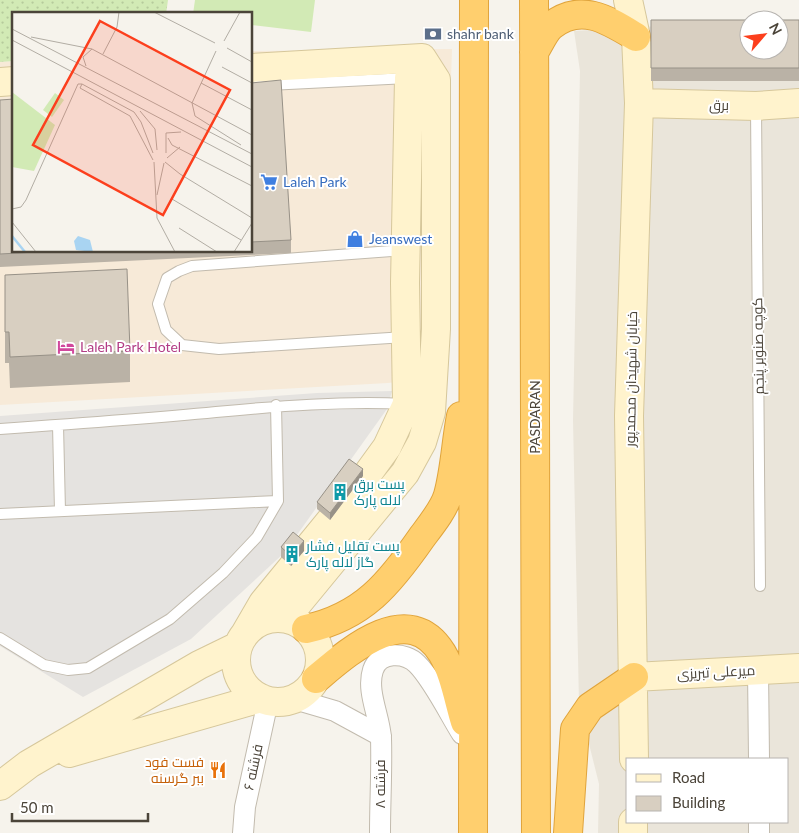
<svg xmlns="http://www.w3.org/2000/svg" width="799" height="833" font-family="Lato,Cairo,sans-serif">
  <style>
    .residential { fill: #eae5da; fill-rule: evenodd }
    .commercial { fill: #f7ead8 }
    .park { fill: url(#park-dots) }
    .pitch { fill: #d2eab5 }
    .parking { fill: #e5e3e0 }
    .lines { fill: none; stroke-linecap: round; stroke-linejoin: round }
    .lane-casing { stroke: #c2bbae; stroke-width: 12 }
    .street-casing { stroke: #c2bbae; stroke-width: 22 }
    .secondary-casing { stroke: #d6c79b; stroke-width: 30 }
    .highway-casing { stroke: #e0a43c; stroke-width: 30 }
    .lane { stroke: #fff; stroke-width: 10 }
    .street { stroke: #fff; stroke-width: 20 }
    .secondary { stroke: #fff3cd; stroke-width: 28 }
    .highway { stroke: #ffcf6e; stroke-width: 28 }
    .wall { fill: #bab2a6 }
    .shaded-wall { fill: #979187 }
    .building { fill: #d8cfc1; stroke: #979187; fill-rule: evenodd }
    .labels { text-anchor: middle; stroke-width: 4; stroke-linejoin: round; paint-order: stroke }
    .service-label { font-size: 14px; fill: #4e5e75; stroke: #fff; text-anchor: start }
    .street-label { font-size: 14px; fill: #4b4439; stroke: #fff }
    .shop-label { font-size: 14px; fill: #366cbe; stroke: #fff; text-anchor: start }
    .hotel-label { font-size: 14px; fill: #b23c85; stroke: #fff; text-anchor: start }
    .culture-label { font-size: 14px; fill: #0d838f; stroke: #fff; text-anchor: start }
    .food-label { font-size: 14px; fill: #c56008; stroke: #fff; text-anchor: end }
    .inset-river { fill: none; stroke: #a9d4f2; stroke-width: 2.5 }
    .inset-road { fill: none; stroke: #b2ada4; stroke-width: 1 }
    .view { fill: #fc3f1d; fill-opacity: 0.15; stroke: #fc3f1d; stroke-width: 2.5 }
    .inset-edge { fill: none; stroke: #4b4439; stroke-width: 2.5 }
  </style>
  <defs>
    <pattern id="park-dots" width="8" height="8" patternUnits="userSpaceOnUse" patternTransform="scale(1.25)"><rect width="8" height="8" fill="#d2eab5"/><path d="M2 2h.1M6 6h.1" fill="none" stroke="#b6ca9c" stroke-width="1.8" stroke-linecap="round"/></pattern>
  </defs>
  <rect width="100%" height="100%" fill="#f6f3ec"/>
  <path class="residential" d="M728,22L749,50H779L799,28V833H598L599,784L579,704L573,420L580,71L574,31ZM628,759H788V822H628Z"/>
  <path class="commercial" d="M452,49L441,377L388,383L0,405V62L14,61V251H251V51Z"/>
  <path class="park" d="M0,0H168L166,14H14V61L0,62Z"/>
  <path class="pitch" d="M195,0H315L311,32L251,25V14H193Z"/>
  <path class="parking" d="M392,391L387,409L284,553L191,639L83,697L0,646V416L317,393Z"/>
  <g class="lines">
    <g class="lane-casing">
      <path id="lane" d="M251,86L408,78
        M756,107L760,586
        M405,250L192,266L179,271L167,278L158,304L166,330L182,345L219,349L405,337
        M58,425L60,511
        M0,429C72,424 144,419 216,412C280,406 342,401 406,404
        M0,514L278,501L276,405
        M0,638L44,665L68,670L88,668L170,619L223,573L257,537L278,501"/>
    </g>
    <g class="street-casing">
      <path id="street" d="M758,670L759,759
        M294,699L335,711L381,736
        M759,822V833
        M243,833L245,807L268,701
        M380,833C380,801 382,769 381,738C380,717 366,691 373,670C379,651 405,652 417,664C433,680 450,715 462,734"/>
    </g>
    <g class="secondary-casing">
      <path id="secondary" d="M628,0L636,37L639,103L629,416L634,759
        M251,68L422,58L436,80V329L431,412L422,442L405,473L298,603L281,618
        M0,82L14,81
        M639,103L756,106L799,103
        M236 660a42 42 0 1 1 84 0a42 42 0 1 1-84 0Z
        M245,634L263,603L358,487L387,447L407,404L405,283L409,78L436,80
        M634,677L799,668
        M69,753L261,698
        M0,786L29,764L199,665L238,646
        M633,833V822"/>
    </g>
    <g class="highway-casing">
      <path id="highway" d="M534,0L536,833
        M534,52C539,45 544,32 551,26C581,2 608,20 636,37
        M306,629C363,617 390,583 422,537C431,525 444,509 448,495C455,470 456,441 461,416
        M316,679C348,652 408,598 442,653C454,673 458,699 465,722
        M473,833L474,0
        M568,833L575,729L590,707L634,677"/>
    </g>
    <use href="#lane" class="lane"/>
    <use href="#street" class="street"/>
    <use href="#secondary" class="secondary"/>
    <use href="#highway" class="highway"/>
  </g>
  <path class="wall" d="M651,20H799V81H651Z
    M251,83L291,240V253L0,267V100L14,251H251Z
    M5,275L130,351V382L10,388L9,363H5Z
    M363,476L330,520L317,509V502Z
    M281,547L304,551L291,566L281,557Z"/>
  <path class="shaded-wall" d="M363,469V476L330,520V513Z
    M304,541V551L291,566V556Z"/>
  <path class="building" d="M651,20H799V68H651ZM749,20H779V50H749Z
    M281,80L291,240L251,242V83Z
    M14,99V251H54L0,254V100Z
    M127,269L130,351L10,357L9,332H5V275Z
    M349,459L363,469L330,513L317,502Z
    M293,532L304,541L291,556L281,547Z"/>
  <defs>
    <g id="bank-bare" transform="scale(1.35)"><path d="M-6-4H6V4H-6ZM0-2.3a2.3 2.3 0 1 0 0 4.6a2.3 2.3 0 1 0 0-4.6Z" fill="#5c6f8a" stroke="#fff" stroke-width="2.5" paint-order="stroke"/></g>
    <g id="supermarket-bare" transform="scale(1.35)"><path d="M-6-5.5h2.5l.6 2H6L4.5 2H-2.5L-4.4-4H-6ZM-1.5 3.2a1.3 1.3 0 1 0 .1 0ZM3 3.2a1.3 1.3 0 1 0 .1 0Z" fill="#3f7fe0" stroke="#fff" stroke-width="2.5" paint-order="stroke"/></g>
    <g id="shop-bare" transform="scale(1.35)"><path d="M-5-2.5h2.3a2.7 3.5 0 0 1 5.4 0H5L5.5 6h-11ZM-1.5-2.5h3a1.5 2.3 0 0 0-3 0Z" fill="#3f7fe0" stroke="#fff" stroke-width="2.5" paint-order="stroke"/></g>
    <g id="hotel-bare" transform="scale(1.35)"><path d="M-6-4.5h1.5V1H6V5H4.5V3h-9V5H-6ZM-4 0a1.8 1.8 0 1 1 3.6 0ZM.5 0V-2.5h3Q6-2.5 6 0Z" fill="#d1479c" stroke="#fff" stroke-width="2.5" paint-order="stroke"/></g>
    <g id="building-bare" transform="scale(1.35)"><path d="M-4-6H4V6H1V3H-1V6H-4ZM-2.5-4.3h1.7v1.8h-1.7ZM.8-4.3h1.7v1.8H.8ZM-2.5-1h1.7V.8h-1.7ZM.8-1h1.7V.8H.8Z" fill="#0f9aa8" stroke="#fff" stroke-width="2.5" paint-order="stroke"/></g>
    <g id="restaurant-bare" transform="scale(1.35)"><path d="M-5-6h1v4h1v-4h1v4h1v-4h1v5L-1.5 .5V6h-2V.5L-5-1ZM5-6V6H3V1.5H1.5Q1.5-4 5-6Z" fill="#e8710a" stroke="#fff" stroke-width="2.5" paint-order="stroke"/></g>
  </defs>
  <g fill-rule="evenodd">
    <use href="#bank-bare" x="433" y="34"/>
    <use href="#supermarket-bare" x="269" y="182"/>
    <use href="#shop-bare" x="355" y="239"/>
    <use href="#hotel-bare" x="66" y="347"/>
    <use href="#building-bare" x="340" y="492"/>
    <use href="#building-bare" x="292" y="554"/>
    <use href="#restaurant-bare" x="218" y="770"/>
  </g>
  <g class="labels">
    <g class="service-label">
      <text x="447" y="39">shahr bank</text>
    </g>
    <g class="street-label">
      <text transform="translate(719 105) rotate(1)" y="5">برق</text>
      <text transform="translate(758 346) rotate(-91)" y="5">کوچه صنوبر پنجم</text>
      <text transform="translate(631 379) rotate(-89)" y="5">خیابان شهیدان محمدپور</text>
      <text transform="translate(535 417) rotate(-90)" y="5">PASDARAN</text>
      <text transform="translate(716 672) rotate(-3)" y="5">میرعلی تبریزی</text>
      <text transform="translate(253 767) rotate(-78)" y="5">فرشته ۶</text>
      <text transform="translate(380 784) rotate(-90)" y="5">فرشته ۸</text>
    </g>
    <g class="shop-label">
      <text x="283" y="187">Laleh Park</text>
      <text x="369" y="244">Jeanswest</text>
    </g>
    <g class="hotel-label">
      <text x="80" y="352">Laleh Park Hotel</text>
    </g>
    <g class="culture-label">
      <text x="354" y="489">پست برق<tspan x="354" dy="16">لاله پارک</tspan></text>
      <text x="306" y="551">پست تقلیل فشار<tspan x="306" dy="16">گاز لاله پارک</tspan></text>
    </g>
    <g class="food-label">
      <text x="204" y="767">فست فود<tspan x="204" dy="16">ببر گرسنه</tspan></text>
    </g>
  </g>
  <g transform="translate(12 12)">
    <rect width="240" height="240" fill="#f6f3ec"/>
    <path d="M0,80L43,113L22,159L0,155Z" fill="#d2eab5"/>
    <path d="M43,81L52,88L40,105L31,98Z" fill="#d2eab5"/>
    <path d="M66,224L78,228L81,240L64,238L62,229Z" fill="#a9d4f2"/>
    <path class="inset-river" d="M0,224L13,240"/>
    <path class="inset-road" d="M142,0L203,31M0,17L240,142M19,25L80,37L240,123M0,28L240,155M212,29L228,0M215,36L240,50M91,42L105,15L107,0M74,54L71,45L80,37M210,55L240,71M189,71L240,98M70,72L68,76L118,104L141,148M70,72L122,100L129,110L141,141M180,91L204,39M180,91L183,104L229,133M128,99L143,117L145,138M156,126L160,133L240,174M154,141V121L169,120M155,146L168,135M142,150L145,206L163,240M153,150L168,162L240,206M145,183L152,151M160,187L229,228M0,197L9,195L14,188L66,72H70M0,210L24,240M167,216L205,240M222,240L240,211"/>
    <path class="view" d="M88,9L218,78L151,203L21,133Z"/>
    <rect width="240" height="240" class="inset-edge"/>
  </g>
  <rect x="626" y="758" width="162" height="65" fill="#ffffff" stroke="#b7b4b0"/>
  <rect x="636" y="774" width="25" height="8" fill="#fff3cd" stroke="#b7b4b0"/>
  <text x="672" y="783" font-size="15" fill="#4b4439">Road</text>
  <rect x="636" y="796" width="25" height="15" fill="#d8cfc1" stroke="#b7b4b0"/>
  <text x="672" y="808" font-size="15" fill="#4b4439">Building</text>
  <g transform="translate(764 35) rotate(62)"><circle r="24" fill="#ffffff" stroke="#b7b4b0"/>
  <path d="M0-4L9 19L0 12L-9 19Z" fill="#fc3f1d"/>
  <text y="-8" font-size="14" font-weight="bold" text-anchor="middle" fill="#4b4439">N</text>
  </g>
  <path d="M12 813v8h136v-8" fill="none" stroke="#4b4439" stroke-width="2.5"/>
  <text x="20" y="813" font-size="15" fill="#4b4439" stroke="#ffffff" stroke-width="4" paint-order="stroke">50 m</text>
</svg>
